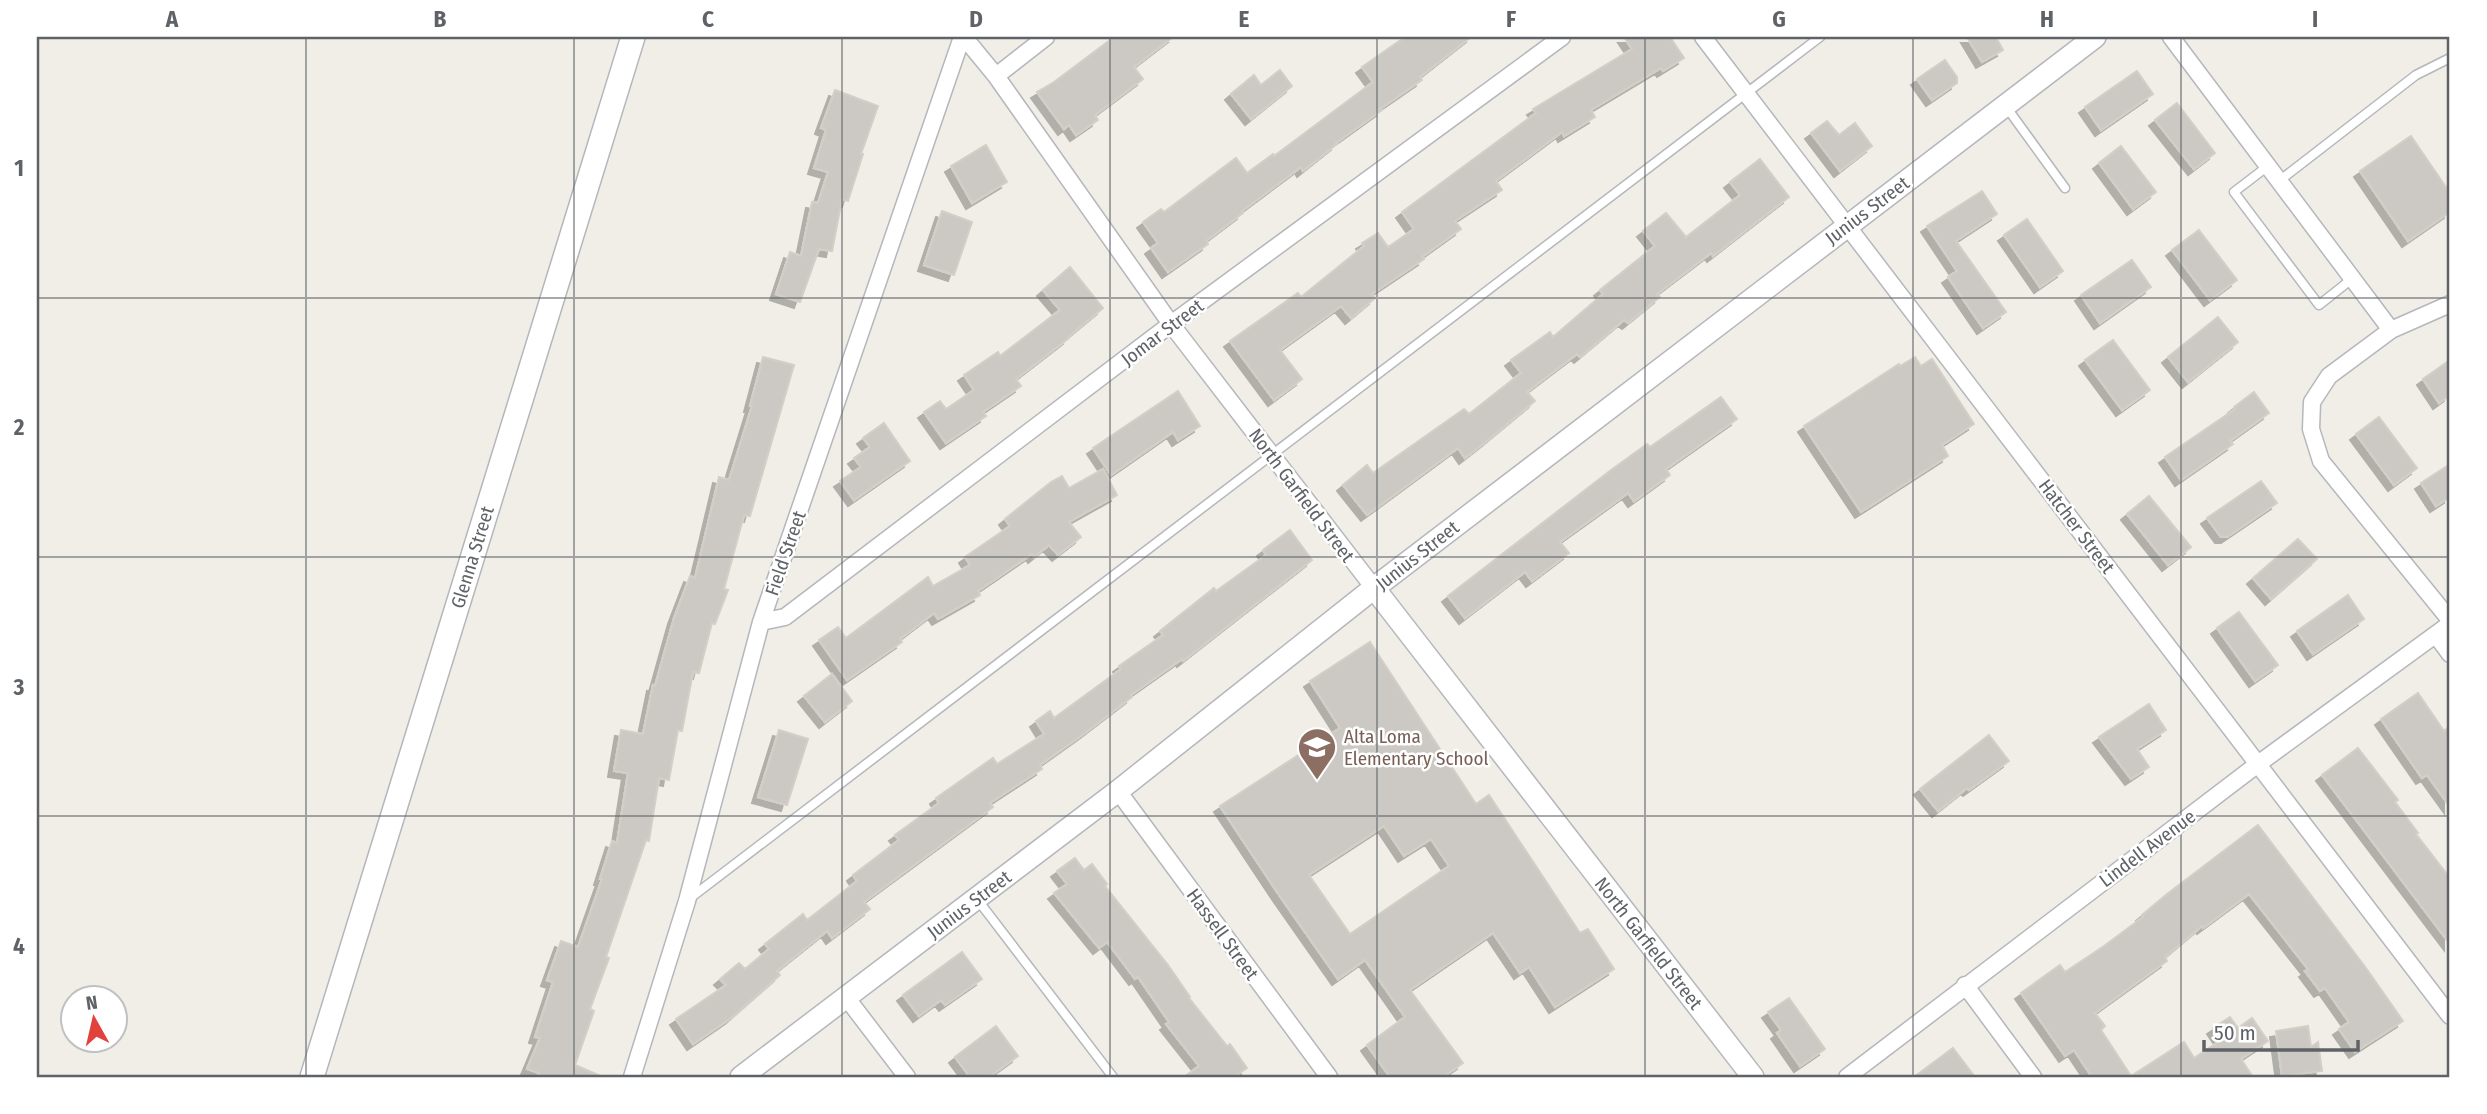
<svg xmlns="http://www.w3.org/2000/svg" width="2487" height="1114" font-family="'Fira Sans Condensed',sans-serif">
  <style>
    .building { fill: #ccc9c4; stroke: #d4cfc6; stroke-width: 2; fill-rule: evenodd; filter: url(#shadow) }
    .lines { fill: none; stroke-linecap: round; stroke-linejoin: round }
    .service-casing { stroke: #b4b7bb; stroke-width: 11 }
    .minor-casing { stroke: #b4b7bb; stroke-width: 19 }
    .tertiary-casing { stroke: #b4b7bb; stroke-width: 24 }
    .secondary-casing { stroke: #b3b7bb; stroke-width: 26 }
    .service { stroke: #fff; stroke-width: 8 }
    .minor { stroke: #fff; stroke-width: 16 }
    .tertiary { stroke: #fff; stroke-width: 21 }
    .secondary { stroke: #fff; stroke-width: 23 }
    .grid { fill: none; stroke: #5f6367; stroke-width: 2; stroke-opacity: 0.55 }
    .labels { text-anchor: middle; stroke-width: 5; stroke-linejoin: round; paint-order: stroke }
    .street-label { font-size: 19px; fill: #5f6367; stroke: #fff }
    .education-label { font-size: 19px; fill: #785e54; stroke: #fff; text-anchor: start }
    .neatline { fill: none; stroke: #5f6367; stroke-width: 2.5 }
    .grid-label { font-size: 23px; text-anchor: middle; font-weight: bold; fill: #5f6367 }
  </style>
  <defs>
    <filter id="shadow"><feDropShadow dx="-6" dy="6" stdDeviation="0" flood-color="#0004"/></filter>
  </defs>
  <rect width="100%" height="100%" fill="#f0eee7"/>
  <path class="building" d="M1114,37H1173L1134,67L1143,79L1095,115L1098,120L1076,135L1069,125L1064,129L1037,92L1054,82Z
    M1405,37H1471L1420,77L1422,80L1380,109L1382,110L1336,143L1337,144L1303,171L1301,167L1242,211L1243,213L1206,241L1208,244L1168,272L1151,248L1158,243L1143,222L1161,209L1164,212L1236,158L1247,173L1273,154L1274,156L1373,82L1362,67Z
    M1624,37H1670L1684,58L1663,71L1661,68L1591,110L1595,117L1564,136L1562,132L1496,181L1502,190L1455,221L1461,229L1422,257L1424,259L1372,294L1375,298L1351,318L1341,306L1280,350L1302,379L1274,400L1230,341L1298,293L1301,297L1364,246L1362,243L1378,233L1388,247L1414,229L1402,212L1536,113L1533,109L1632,49Z
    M1967,37H1996L2003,50L1982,62Z
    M1945,60L1957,77V83L1932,100L1917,79Z
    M1280,70L1292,86L1251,119L1231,94L1254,75L1261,85Z
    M2137,71L2153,94L2101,130L2085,107Z
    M835,90L878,106L861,154H863L848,201L842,199L832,251L819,249L800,302L776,294L790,252L801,256L812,202L818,203L828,172L814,168L826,130L821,128Z
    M2177,103L2215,153L2194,169L2155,120Z
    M1827,121L1839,135L1855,123L1872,146L1840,171L1811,133Z
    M2411,136L2450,193V212L2408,241L2360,171Z
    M986,145L1007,182L972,203L951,166Z
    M2121,146L2156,192L2133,209L2099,163Z
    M1760,159L1789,197L1713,256L1711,253L1657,294L1660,297L1628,323L1624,320L1580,357L1577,354L1527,392L1535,401L1488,440L1465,458L1458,448L1367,515L1343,485L1367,465L1373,473L1464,409L1469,414L1521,373L1511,360L1550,332L1553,337L1603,294L1600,290L1655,246L1643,231L1666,213L1686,237L1740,195L1730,182Z
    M1982,191L1997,214L1956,241L2006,312L1983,328L1948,277L1957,271L1927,226Z
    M942,211L972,222L954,275L924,265Z
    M2027,219L2063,271L2040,287L2004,235Z
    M2199,230L2237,280L2210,300L2172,250Z
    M2132,260L2151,287L2100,323L2081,295Z
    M1070,267L1103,308L1068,337L1069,338L1016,379L1021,386L983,412L986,416L946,443L924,412L940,401L946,409L974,390L964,375L998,352L1000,356L1060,310L1043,290Z
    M2218,317L2238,342L2188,382L2168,357Z
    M2113,340L2150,390L2122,410L2085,360Z
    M763,357L794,365L750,516L744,515L724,589L728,590L715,624L712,623L699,673L693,672L682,731L678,730L669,780L659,778L649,841L646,840L606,957L609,958L590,1009L594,1011L575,1065L603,1077H538L539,1073L527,1069L540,1038L535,1037L553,982L547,980L561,941L578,947L602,879H600L612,841L617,843L628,773L614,771L621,730L643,734L653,685L655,686L674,618L690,576L695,578L719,477L729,480L752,406H750Z
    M1915,357L1921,366L1932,359L1974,424L1942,445L1948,456L1861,512L1804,426L1899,364L1900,366Z
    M2450,360V395L2439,403L2423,379Z
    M1178,391L1200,426L1178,440L1173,432L1111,475L1093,448Z
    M2254,392L2269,413L2230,441L2233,444L2181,480L2165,457L2235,409L2234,407Z
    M1721,397L1737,419L1666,469L1670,475L1634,501L1628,493L1560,542L1569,553L1532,581L1525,572L1465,618L1448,596L1611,470L1647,444L1650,447Z
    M2379,417L2417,468L2394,485L2356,434Z
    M884,423L910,461L854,500L840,481L861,467L854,458L870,447L863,438Z
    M2450,464V497L2436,506L2421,483Z
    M1103,469L1117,495L1069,522L1081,537L1058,555L1049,545L1034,557L1032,554L978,591L980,595L938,619L934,613L900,639L902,642L847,680L819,640L838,627L846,638L928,577L933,586L970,565L965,557L1010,526L1005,519L1051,482L1062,476L1069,488Z
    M2261,481L2277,503L2227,537H2221L2207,518Z
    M2149,496L2191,547L2168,565L2127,514Z
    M1290,530L1312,560L1183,661L1182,659L1131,695L1132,697L1085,733L1040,765L1042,769L990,803L993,807L864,902L870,909L832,938L827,931L777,971L780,975L731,1018L693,1044L676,1019L726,985L720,979L739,963L745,969L769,949L765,944L803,914L807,920L857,881L853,875L899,840L895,835L939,803L936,798L993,758L997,764L1044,734L1036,721L1050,711L1054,718L1121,669L1119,666L1163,635L1160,631L1214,588L1216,591L1266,555L1263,550Z
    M2298,539L2317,559L2271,599L2253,578Z
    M2348,595L2364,619L2313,654L2297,631Z
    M2239,612L2278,665L2255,681L2217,628Z
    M1370,642L1476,804L1489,795L1580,933L1588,929L1614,969L1555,1007L1529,967L1520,973L1493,933L1410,990L1463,1063L1443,1077H1390L1367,1045L1405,1017L1365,960L1338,979L1279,895L1220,806L1340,728L1310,681ZM1384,826L1404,856L1431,839L1449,866L1350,934L1309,875Z
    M832,674L852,701L825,722L804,696Z
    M2418,693L2444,731L2450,726V807L2427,775L2422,778L2381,719Z
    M2149,704L2166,730L2137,749L2149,767L2131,779L2099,737Z
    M779,730L808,739L787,805L758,797Z
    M1989,735L2009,761L1969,790L1967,788L1938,811L1920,789Z
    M2358,748L2398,800L2395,802L2418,833L2416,834L2450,878V944L2322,775Z
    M2258,825L2366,968L2403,1021L2355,1052L2339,1029L2349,1022L2325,988L2320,991L2305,971L2308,969L2249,894L2203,928L2202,926L2165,957L2167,961L2095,1013L2105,1026L2101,1030L2131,1076L2184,1042L2194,1058L2221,1040L2213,1028L2230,1017L2238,1028L2252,1018L2268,1041L2241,1059L2253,1077H2092L2074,1050L2065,1056L2021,993L2060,965L2065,972L2104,946L2143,917L2142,915L2167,894Z
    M1075,858L1084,870L1092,864L1107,884L1105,886L1168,965L1190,997L1189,998L1227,1046L1230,1044L1247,1068L1234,1077H1184L1199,1066L1166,1024L1169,1022L1138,977L1135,979L1107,942L1099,948L1054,893L1067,884L1057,871Z
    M962,952L982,979L945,1005L941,1000L919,1016L903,995Z
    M1789,998L1825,1049L1800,1066L1777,1033L1781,1030L1768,1012Z
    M996,1026L1018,1056L989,1077H970L955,1057Z
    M2308,1026L2311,1047L2318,1042L2322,1071L2282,1076L2276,1031Z
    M1953,1048L1975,1077H1914Z"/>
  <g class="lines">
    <g class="service-casing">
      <path id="service" d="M2007,108L2065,188
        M2268,166L2234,192L2319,305L2353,278
        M2279,181L2416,75L2450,58
        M689,899L1820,37
        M977,899L1113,1077"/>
    </g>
    <g class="minor-casing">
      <path id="minor" d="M964,37L996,76L1171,324L1374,588
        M1703,37L2450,1016
        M2171,37L2391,330
        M996,76L1046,37
        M2450,304L2391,330L2329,376L2312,402L2311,429L2321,461L2450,620
        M761,622L785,617L1171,324L1562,37
        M2436,635L2450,654
        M1118,791L1329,1077
        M1965,985L2033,1077
        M846,997L907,1077
        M632,1077L687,901L761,622L962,37
        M1847,1077L2258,764L2450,624"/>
    </g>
    <g class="tertiary-casing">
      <path id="tertiary" d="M1374,588L1753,1077
        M741,1077L1118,791L1374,588L2095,37"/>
    </g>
    <g class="secondary-casing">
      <path id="secondary" d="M312,1077L633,37"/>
    </g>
    <use href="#service" class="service"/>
    <use href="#minor" class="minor"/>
    <use href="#tertiary" class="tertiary"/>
    <use href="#secondary" class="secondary"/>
  </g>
  <path class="grid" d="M306,37V1077M574,37V1077M842,37V1077M1110,37V1077M1377,37V1077M1645,37V1077M1913,37V1077M2181,37V1077M37,298H2450M37,557H2450M37,816H2450"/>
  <defs>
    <g id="school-pin" transform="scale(2.0125)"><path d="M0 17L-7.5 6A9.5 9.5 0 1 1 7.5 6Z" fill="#8d6e63" stroke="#fff"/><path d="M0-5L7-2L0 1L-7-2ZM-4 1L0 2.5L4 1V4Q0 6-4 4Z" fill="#fff"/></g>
  </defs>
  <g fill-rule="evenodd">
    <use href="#school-pin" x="1317" y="747"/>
  </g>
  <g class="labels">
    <g class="street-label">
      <text transform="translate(1867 210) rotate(-37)" y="7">Junius Street</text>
      <text transform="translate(1162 332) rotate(-37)" y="7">Jomar Street</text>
      <text transform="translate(1302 495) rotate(53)" y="7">North Garfield Street</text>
      <text transform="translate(2077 526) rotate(53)" y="7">Hatcher Street</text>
      <text transform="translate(785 553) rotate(-71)" y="7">Field Street</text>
      <text transform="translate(1417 555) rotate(-38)" y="7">Junius Street</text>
      <text transform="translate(472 557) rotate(-73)" y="7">Glenna Street</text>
      <text transform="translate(2147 848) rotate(-37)" y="7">Lindell Avenue</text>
      <text transform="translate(969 904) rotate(-37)" y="7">Junius Street</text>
      <text transform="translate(1223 934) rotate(54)" y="7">Hassell Street</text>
      <text transform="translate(1649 943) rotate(52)" y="7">North Garfield Street</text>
    </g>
    <g class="education-label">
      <text x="1344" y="743">Alta Loma<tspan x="1344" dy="22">Elementary School</tspan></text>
    </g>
  </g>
  <rect width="2487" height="1114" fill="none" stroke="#ffffff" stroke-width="77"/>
  <g transform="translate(94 1019) rotate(352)"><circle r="33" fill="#ffffff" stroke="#bfc1c2" stroke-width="2"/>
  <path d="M0-5L12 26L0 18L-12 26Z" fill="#e1423c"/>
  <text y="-10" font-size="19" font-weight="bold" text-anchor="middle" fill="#5f6367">N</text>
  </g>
  <path d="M2204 1040v10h154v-10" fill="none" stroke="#5f6367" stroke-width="3.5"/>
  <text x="2214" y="1040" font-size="21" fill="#5f6367" stroke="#ffffff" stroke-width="5" paint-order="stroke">50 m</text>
  <rect x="38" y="38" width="2410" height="1038" class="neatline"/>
  <g class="grid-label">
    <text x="172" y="27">A</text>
    <text x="440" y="27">B</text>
    <text x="708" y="27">C</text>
    <text x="976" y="27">D</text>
    <text x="1244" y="27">E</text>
    <text x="1511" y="27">F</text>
    <text x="1779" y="27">G</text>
    <text x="2047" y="27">H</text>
    <text x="2315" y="27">I</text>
    <text x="19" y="176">1</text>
    <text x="19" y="435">2</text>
    <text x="19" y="695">3</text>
    <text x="19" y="954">4</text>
  </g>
</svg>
